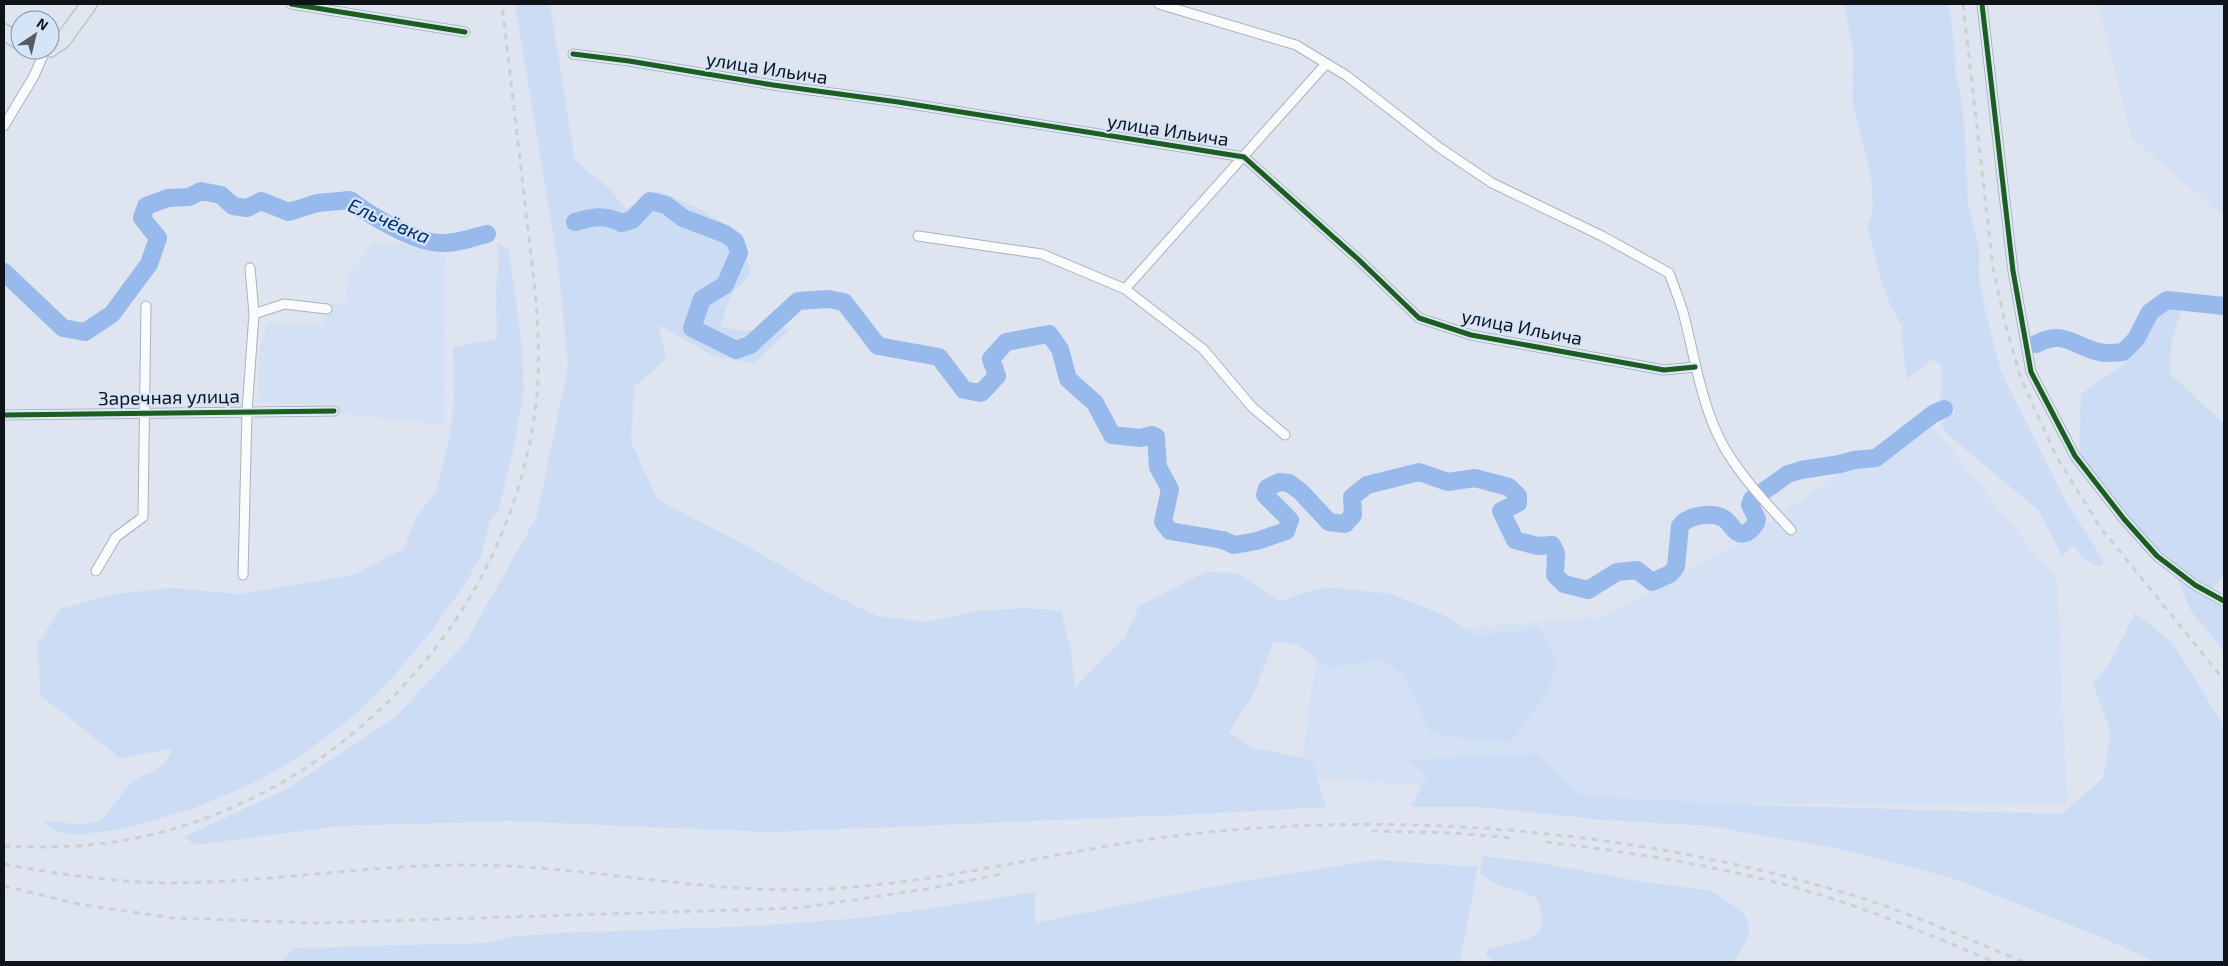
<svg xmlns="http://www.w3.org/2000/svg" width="2228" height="966" font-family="'Exo 2',sans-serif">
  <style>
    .built { fill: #d4e0f4 }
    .green { fill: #ccdcf4 }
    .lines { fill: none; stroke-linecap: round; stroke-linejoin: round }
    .river { stroke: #98b9eb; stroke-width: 18 }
    .street-casing { stroke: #acb2bb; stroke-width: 11 }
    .primary-casing { stroke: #bec2c7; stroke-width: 18 }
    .street { stroke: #fafbfd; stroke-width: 9 }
    .primary { stroke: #e0e6ee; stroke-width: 15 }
    .rail { stroke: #cdcfd2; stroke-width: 3; stroke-dasharray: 6 6; stroke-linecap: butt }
    .cycleway-casing { stroke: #d6e4f8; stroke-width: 8 }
    .cycleway { stroke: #1b5e20; stroke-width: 5 }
    .labels { text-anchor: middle; stroke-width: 4.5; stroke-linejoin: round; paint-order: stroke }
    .street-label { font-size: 19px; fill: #0e1219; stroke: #d6e4f8 }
    .water-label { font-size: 20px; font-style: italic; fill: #062f69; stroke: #d6e4f8 }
  </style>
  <rect width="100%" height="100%" fill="#dee5f0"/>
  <path class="built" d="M2099,4H2224V217L2131,137Z
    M374,243L407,244L446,255L443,292L445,425L339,413L338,404L257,403L259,351L267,322L323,326L325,304L345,303L348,273Z
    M1923,415L2057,580L2067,800L2064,804H1724L1299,777L1319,639L1603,617L1744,540Z"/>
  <path class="green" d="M515,4H550L575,161L609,188L626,209L659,191L695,207L737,231L751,273L731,295L720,327L744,331L791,328L755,363L715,357L659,325L666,359L634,387L631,442L658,500L749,547L823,590L877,616L927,622L976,611L1026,608L1061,611L1071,651L1075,687L1124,639L1139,606L1206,572L1238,573L1280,601L1324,587L1392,594L1443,615L1476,636L1539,628L1558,661L1546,694L1511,742L1461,738L1430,732L1404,675L1380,659L1330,668L1296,644L1274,642L1253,695L1229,732L1251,747L1312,760L1326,807L1201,814L773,832L508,821L341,826L195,845L184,837L289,788L394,718L466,642L537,516L568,366L558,264Z
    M1843,4H1949L1956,64L1955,76L1960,89L1964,123L1968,202L1978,242L1980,262L1979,276L1984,306L2001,372L2067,504L2103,559L2102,567C2091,563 2081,561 2077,549L2072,546L2062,556L2038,510L1947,434L1941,423L1955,412L1949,403L1940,398L1943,376L1941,365L1931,359L1924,367L1907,379L1902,338L1903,328L1891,307L1879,274L1867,224C1884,200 1858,132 1853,103C1851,88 1854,72 1853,57C1852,40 1848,21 1843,4Z
    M497,242L509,250L522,349L524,389L513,451L498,512L490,520L482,553L467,581L430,633L392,678L352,717L299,757L251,784L192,809L123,829L74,835L58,831L44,824L48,821C63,822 80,827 94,822C110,817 118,796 129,786C146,769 163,775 172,749L120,758L40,695L38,644L60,609L116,594L169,588L240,594L353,575L404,549L416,518L436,491L449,440L454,399L453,348L497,338L496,290L499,258Z
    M2184,301L2172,341L2169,373L2224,424V576L2209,592L2224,603V651L2191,611L2172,567L2079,462L2081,394L2125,364L2156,307Z
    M2135,613L2172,642L2224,726V962H2155L2108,940L1952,878L1836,848L1708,826L1605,820L1479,807H1410L1428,776L1407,760L1536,754L1580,795L1724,804L2061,814L2103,778L2111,734L2093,683L2108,666Z
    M1482,856L1541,863L1637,881L1706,890C1717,893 1724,899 1734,906C1760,924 1748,941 1733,962H1498L1489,958L1486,954L1488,949C1519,940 1559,943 1536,898C1517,888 1496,888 1480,874Z
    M1375,860L1478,867L1460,962H282L294,948L485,943L509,937L558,933L755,926L861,918L933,908L1035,892V923L1226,884Z"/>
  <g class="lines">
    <path class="river" d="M575,222C592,217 605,214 621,223L632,220L650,201L666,205L683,218L725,234L735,241L739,253L725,285L702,299L692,328L736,350L750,345L798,301L828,299L844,302L878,346L939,357L964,390L981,393L997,376L991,359L1006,342L1049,334L1060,349L1068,379L1095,403L1112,435L1140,438L1152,435L1156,437L1158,467L1170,489L1163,522L1170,531L1223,540L1234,545L1257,541L1286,531L1290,520L1265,495L1267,488L1279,482L1289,483L1301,492L1329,522L1345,524L1353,515L1352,497L1367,485L1419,472L1448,482L1475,478L1509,487L1518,496V503L1501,511L1515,540L1538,546L1552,545L1556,553L1555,575L1564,584L1588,590L1617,572L1637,570L1652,582L1670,574L1676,567L1680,526C1688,515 1711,512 1723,518C1730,522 1732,529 1737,532C1746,538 1756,526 1757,519L1750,505L1752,499
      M4,272L63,328L85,332L112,314L149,264L158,238L142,218L146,206L168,198L189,197L201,191L221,195L233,206L247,208L261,201L289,212L317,203L350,200C371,216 418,245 445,243C459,243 474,237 487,234
      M2036,344C2064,329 2073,346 2099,352C2107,354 2115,353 2123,352L2136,339L2150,312L2167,300L2224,306
      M1764,491L1788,474L1801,470L1840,464L1854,460L1876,458L1933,414L1944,409"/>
    <g class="street-casing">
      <path id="street" d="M291,4L465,32
        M1159,4L1296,45L1347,76L1440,148L1492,183L1602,236L1669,273C1674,286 1679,299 1683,312C1695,357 1701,406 1724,447C1742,478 1767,504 1791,530
        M1982,4L2013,271L2031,372L2075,456L2124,519L2157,556L2195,585L2224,601
        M573,54L629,61L773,85L898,102L1244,157L1359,260L1419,318L1471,335L1664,370L1695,367
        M4,126L34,76L44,53
        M918,236L1042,254L1125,289L1203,349L1252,407L1285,435
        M1125,289L1325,65
        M254,314L284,304L327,309
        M4,415L334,411
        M96,571L116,537L143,517L146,306
        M243,575L247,411L254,314L250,268"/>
    </g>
    <g class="primary-casing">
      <path id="primary" d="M4,32L20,42
        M50,49L63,40L89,4"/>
    </g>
    <use href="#street" class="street"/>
    <use href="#primary" class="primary"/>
    <path class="rail" d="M1963,4L1993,268L2005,323L2020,376L2055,454L2100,527L2224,680
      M1372,831L1454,833L1511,838
      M1546,842C1639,853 1732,868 1821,895C1881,914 1937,938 1995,962
      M4,846C44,848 86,847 126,840C343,800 516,613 537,394C542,333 533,273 526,213C518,143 510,73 502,4
      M4,864C57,874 112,882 167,883C263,883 359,866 455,865C578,863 702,895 824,889C948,883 1067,848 1190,834C1409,810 1641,831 1852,895C1911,913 1967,939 2024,962
      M4,886L78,904L173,918L316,923L799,908L926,889L1002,874"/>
    <g class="cycleway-casing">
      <path id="cycleway" d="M291,4L465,32
        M1982,4L2013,271L2031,372L2075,456L2124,519L2157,556L2195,585L2224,601
        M573,54L629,61L773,85L898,102L1244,157L1359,260L1419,318L1471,335L1664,370L1695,367
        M4,415L334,411"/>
    </g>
    <use href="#cycleway" class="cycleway"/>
  </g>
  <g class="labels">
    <g class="street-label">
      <text transform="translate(767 68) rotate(9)" y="7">улица Ильича</text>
      <text transform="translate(1168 130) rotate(9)" y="7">улица Ильича</text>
      <text transform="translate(1522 327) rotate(11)" y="7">улица Ильича</text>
      <text transform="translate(169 397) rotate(-1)" y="7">Заречная улица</text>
    </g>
    <g class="water-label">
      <text transform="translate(389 221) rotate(23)" y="7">Ельчёвка</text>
    </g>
  </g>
  <rect width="2228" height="966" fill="none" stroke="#0e1219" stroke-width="10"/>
  <g transform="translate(35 35) rotate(35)"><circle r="24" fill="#d6e4f8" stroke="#86909f"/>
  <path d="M0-4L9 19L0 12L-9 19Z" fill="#575c64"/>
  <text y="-8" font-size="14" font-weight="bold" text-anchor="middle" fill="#0e1219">N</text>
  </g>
</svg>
